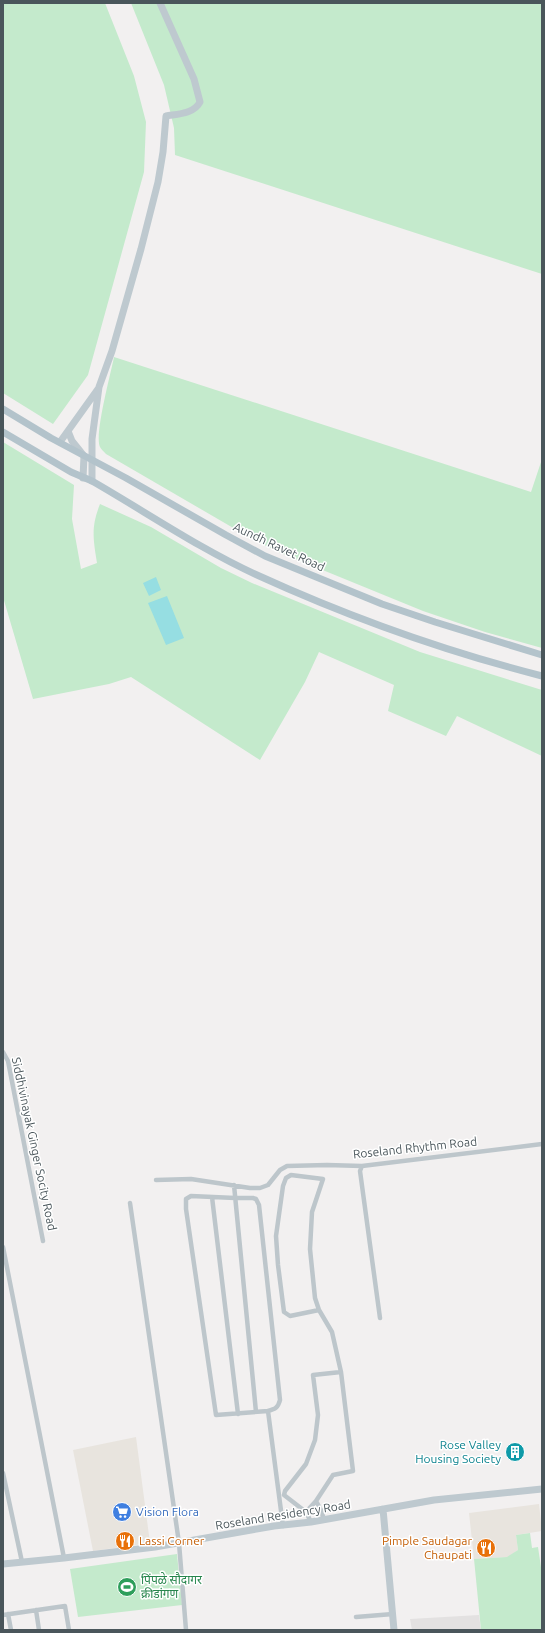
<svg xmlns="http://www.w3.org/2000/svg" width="545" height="1633" font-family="Ubuntu,'Noto Sans Devanagari',sans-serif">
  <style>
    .commercial { fill: #e8e4de }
    .education { fill: #e3e1e1 }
    .green { fill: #c4eacc }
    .water { fill: #96dee2 }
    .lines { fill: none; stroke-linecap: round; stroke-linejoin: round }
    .street { stroke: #bdc6cb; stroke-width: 4.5 }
    .secondary { stroke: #bec9cf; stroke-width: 7 }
    .primary { stroke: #b3c3cb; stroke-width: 7 }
    .labels { text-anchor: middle; stroke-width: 3; stroke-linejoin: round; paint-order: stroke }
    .street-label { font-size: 12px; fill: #4a565b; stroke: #fff }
    .culture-label { font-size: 12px; fill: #0d838f; stroke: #fff; text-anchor: end }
    .shop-label { font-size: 12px; fill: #366cbe; stroke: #fff; text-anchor: start }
    .food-label { font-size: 12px; fill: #c56008; stroke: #fff; text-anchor: start }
    .leisure-label { font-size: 12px; fill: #27864d; stroke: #fff; text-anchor: start }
  </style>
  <rect width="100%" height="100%" fill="#f2f0f0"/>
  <path class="commercial" d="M136,1437L150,1543L93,1551L73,1450Z
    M539,1504L542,1531L516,1535L518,1550L508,1557L474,1559L469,1513Z"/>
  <path class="education" d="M479,1615L481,1630H412L410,1619Z"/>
  <path class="green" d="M3,3H105L134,76L146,122L144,172L88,375L53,424L3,393Z
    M131,3H542V274L175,155L174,128L164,85Z
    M114,357L531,492L542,459V648L485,632L423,611L281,553L254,540L106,454C104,452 101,449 100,447C94,435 111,373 114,357Z
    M3,442L74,485L72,519L81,569L97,563C93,538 91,527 100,504L151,527L221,568L252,583L420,652L542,690V756L457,716L446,736L388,711L394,685L319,652L305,682L260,760L131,677L109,684L33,699L3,597Z
    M530,1533L532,1548L538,1547L542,1574V1630H481L474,1559L507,1557L518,1550L516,1535Z
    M177,1554L182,1605L78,1617L70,1569Z"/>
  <path class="water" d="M156,577L161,590L149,596L143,583Z
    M167,596L184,638L166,645L148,603Z"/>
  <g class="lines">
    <path class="street" d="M3,1052L8,1061L43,1241
      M362,1166L360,1171L380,1318
      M156,1180L191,1179L250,1188H260L268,1185L280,1170L287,1166L327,1165L362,1166L542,1144
      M234,1185L256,1412
      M212,1197L238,1414
      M130,1203L179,1543L186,1630
      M3,1247L64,1558
      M319,1310L290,1316L284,1312L278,1265L276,1236L283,1186L286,1178L291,1175L323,1179L312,1212L310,1249L315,1298L319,1310L332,1332L341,1372L353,1471L333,1475L316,1501L321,1510L324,1520
      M268,1411C275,1409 278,1408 280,1400L259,1205L256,1199L253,1198H235L191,1196L186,1199V1209L216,1415L268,1411L283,1526
      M3,1473L22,1562
      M306,1512L316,1501
      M311,1522L306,1512L284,1495L285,1491L306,1464L315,1440L318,1415L313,1375L341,1372
      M36,1610L39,1630
      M8,1614L11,1630
      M3,1615L65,1606L69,1630
      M356,1617L393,1614"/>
    <path class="secondary" d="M68,431L72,441L84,456L83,478
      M60,442L98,389
      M92,481V439L99,387L112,351L141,249L158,182L163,152L166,116C177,114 194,114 200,102L194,79L160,3
      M383,1509L394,1630
      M3,1564L64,1558L155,1547L274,1526L311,1522L434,1500L542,1489"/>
    <path class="primary" d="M3,409L51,438L126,478L226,535L265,556L382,604L435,622L542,655
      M3,432L71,472L92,481C146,512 200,549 257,575C349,617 444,651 542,676"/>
  </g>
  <defs>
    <g id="building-disc" transform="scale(1)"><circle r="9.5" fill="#0f9aa8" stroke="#fff"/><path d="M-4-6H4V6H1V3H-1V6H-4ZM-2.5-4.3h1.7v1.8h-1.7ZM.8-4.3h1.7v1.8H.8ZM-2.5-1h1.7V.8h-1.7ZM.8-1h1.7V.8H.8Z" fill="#fff"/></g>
    <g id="supermarket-disc" transform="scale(1)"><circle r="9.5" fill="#3f7fe0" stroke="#fff"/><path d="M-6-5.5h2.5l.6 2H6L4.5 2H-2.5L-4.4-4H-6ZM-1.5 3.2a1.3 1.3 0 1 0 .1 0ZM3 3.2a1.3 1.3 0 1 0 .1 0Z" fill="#fff"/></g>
    <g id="restaurant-disc" transform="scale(1)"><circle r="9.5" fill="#e8710a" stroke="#fff"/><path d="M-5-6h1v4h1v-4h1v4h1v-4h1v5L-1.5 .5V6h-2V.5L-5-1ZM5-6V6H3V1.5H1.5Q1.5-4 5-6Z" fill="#fff"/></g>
    <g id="stadium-disc" transform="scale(1)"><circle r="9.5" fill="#2e9e5b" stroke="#fff"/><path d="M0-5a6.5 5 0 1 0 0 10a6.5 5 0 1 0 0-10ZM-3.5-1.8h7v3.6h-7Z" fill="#fff"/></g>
  </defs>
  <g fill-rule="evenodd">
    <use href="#building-disc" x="515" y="1452"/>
    <use href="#supermarket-disc" x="122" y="1512"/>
    <use href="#restaurant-disc" x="125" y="1541"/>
    <use href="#restaurant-disc" x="486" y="1548"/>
    <use href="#stadium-disc" x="127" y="1587"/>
  </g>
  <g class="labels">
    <g class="street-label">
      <text transform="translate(279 547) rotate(25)" y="4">Aundh Ravet Road</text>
      <text transform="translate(34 1144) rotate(78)" y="4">Siddhivinayak Ginger Socity Road</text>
      <text transform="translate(415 1148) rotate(-6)" y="4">Roseland Rhythm Road</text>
      <text transform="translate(283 1515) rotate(-9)" y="4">Roseland Residency Road</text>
    </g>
    <g class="culture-label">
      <text x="501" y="1449">Rose Valley<tspan x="501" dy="14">Housing Society</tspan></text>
    </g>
    <g class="shop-label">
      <text x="136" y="1516">Vision Flora</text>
    </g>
    <g class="food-label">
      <text x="139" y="1545">Lassi Corner</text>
      <text x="472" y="1545" text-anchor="end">Pimple Saudagar<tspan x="472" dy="14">Chaupati</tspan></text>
    </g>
    <g class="leisure-label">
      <text x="141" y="1584">पिंपळे सौदागर<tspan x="141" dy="14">क्रीडांगण</tspan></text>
    </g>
  </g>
  <rect width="545" height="1633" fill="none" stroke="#4a565b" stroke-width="8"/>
</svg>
